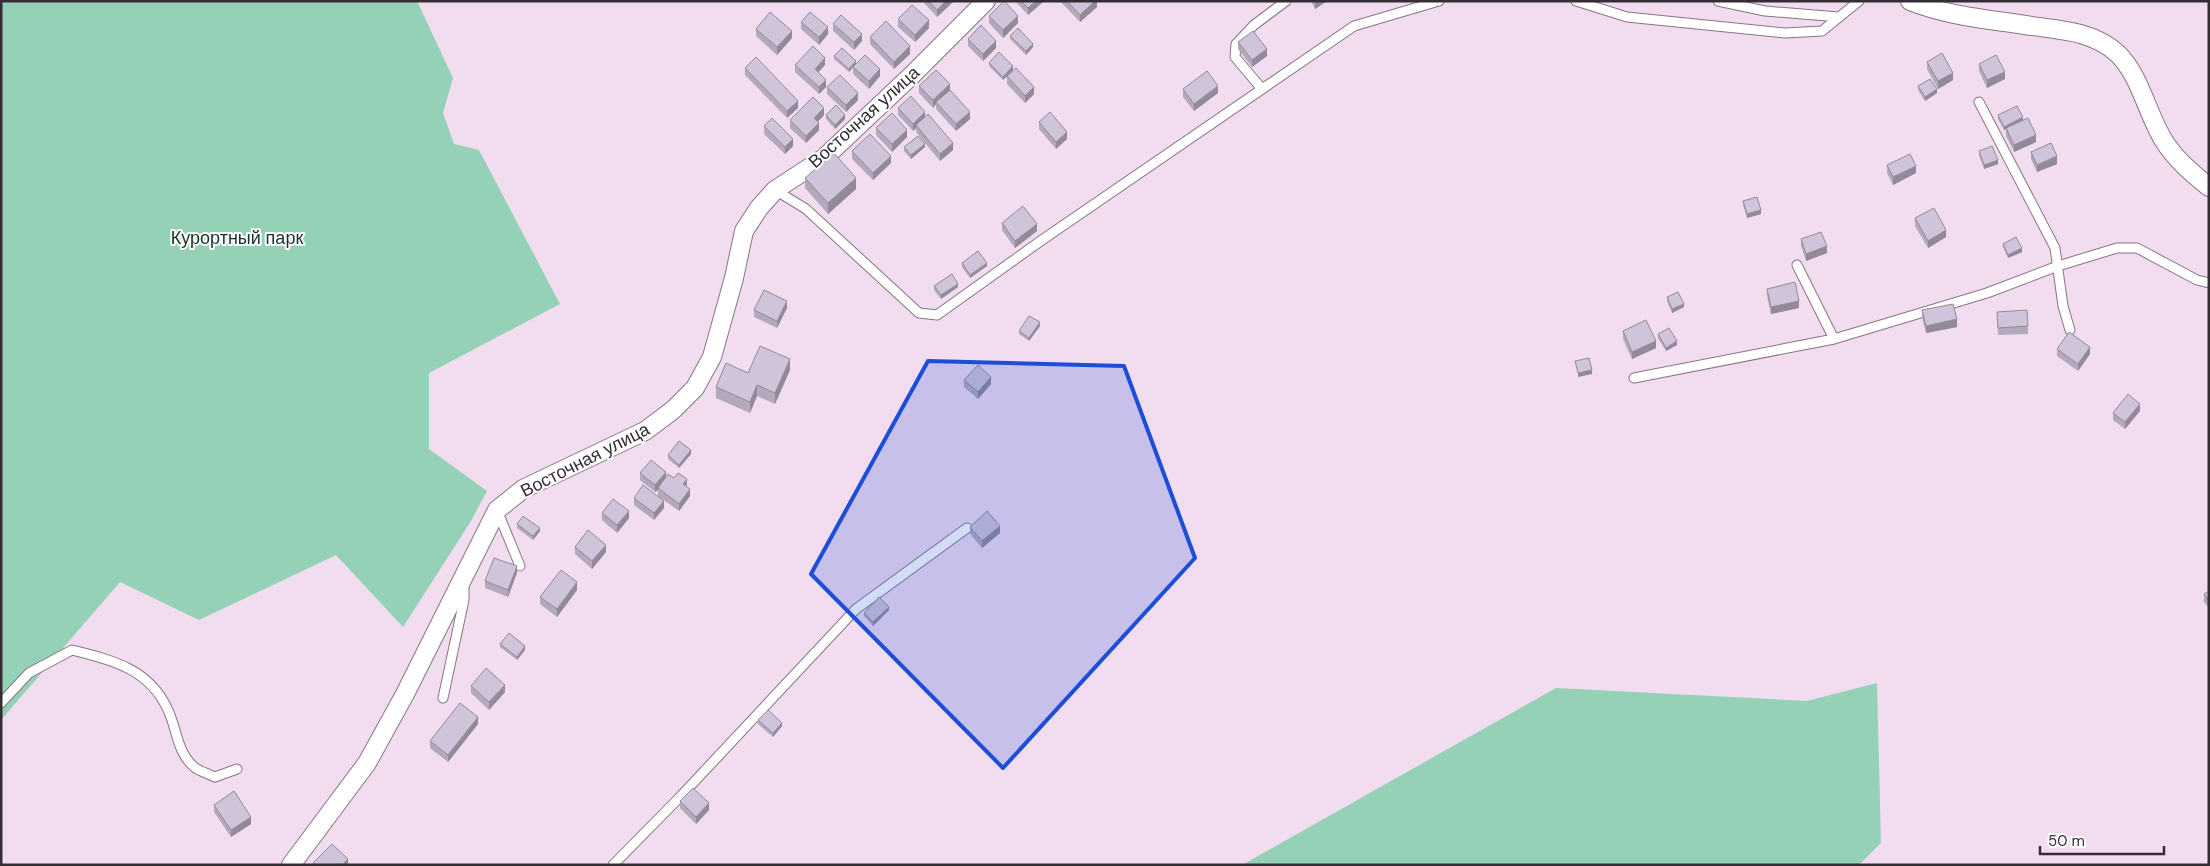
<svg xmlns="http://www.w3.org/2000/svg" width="2210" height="866" font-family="'DM Sans',sans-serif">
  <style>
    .green { fill: #94d1b6 }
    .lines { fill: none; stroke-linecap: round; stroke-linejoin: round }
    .service-casing { stroke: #877585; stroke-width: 11 }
    .minor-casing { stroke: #877585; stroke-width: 20 }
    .service { stroke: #fff; stroke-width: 9 }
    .minor { stroke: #fff; stroke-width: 18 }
    .wall { fill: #b3a9bb }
    .shaded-wall { fill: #928999 }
    .building { fill: #d0c4da; stroke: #928999 }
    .marked { fill: #1d4ed8; fill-opacity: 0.2; stroke: #1d4ed8; stroke-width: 4; stroke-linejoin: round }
    .labels { text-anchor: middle; stroke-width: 4; stroke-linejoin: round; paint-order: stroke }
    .street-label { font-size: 18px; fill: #352d34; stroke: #fff }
    .park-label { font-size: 18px; fill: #153326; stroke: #fff }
  </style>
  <rect width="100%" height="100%" fill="#f1ddef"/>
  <path class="green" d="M1,1H417L453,78L443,113L454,144L479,150L560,304L429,373V449L487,491L471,521L403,627L336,555L199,620L120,582L1,720Z
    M1877,683L1881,843L1859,865H1242L1556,688L1807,701Z"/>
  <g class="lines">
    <g class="service-casing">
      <path id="service" d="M1576,1L1627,17L1785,33L1822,31L1859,1
        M1718,1L1765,11L1839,17
        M1262,89L1235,57L1236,44L1254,25L1286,1
        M1979,102L2055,248L2063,306L2070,330
        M775,190L806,209L919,313L937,315L1042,240L1354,26L1439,1
        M1797,265L1834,339
        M1634,378L1834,339L1987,293L2058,266L2117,248H2137L2197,280L2209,283
        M497,510L520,566
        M443,698L464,600V585
        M1,703L29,673L72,650C111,660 148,668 167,708C177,727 176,751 194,767C199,771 209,774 215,777L237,769
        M613,865L679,798L856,609L967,528"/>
    </g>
    <g class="minor-casing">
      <path id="minor" d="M1910,1C1947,16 1987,19 2025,25C2057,30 2093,30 2118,54C2141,77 2147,114 2164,141C2176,160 2192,173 2209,187
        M291,865L367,763L405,694L497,510L523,489L645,431L673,410L695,388L712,357L734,278L744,231L759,208L775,190L824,158L912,75L986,1"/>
    </g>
    <use href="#service" class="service"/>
    <use href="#minor" class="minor"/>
  </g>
  <path class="wall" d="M924,1H954L937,17L924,3Z
    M1015,1H1044L1028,15Z
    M1060,1H1097V7L1080,22Z
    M1311,1H1327L1315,9Z
    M989,16L1018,23L1003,38L989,23Z
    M898,19L929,28L915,42L898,27Z
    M801,22L828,34L819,45L801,29Z
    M833,24L862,41L854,50L833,31Z
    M756,29L792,38L777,55L756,36Z
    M1010,36L1033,47L1026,55L1010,39Z
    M870,37L910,54L894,69L870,44Z
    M968,39L996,48L983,61L968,46Z
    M1238,42L1267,56L1252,67L1238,49Z
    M834,56L856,64L880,76L869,89L853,74V67L849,72L834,59Z
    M1927,62L1953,80L1938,89L1927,69Z
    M989,63L1013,70L1034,94L1025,103L1007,84V77L1003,80L989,66Z
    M1979,64L2005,79L1987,88L1979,71Z
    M795,65H825L818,72L826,87L819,94L795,72Z
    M745,68L798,108L787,118L745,75Z
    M919,86L950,90L970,119L956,131L936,109V104L933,108L919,93Z
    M1918,86L1937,93L1925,101L1918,90Z
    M827,87L858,100L846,112L827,94Z
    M1183,89L1218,93L1194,111L1183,97Z
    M898,108L925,117L953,150L940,161L916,132V128L913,131L898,115Z
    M824,115L818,122L819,130L806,143L790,128V120Z
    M826,115L845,119L835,129L826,119Z
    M1998,115L2023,121L2036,142L2014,152L2006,136V129L2004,130L1998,119Z
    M1039,122L1067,139L1056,149L1039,129Z
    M764,126L793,146L785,154L764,134Z
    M876,128L907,137L892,152L876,135Z
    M904,147H925L911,159L904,151Z
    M852,151L891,163L873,180L852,159Z
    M1979,151L1998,164L1984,169L1979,155Z
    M2031,152L2057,164L2037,172L2031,159Z
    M1887,165L1916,173L1893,185L1887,173Z
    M805,178L856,189L828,214L805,188Z
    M1743,201L1761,214L1747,218L1743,205Z
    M1915,218L1946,237L1928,248L1915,226Z
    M1002,223L1037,231L1015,248L1002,230Z
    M1801,239L1827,253L1806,261L1801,246Z
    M2003,244L2022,252L2008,258L2003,247Z
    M962,263L987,266L970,278L962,267Z
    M934,286L958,287L941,299L934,290Z
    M1767,289L1799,308L1771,314L1767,296Z
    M1667,297L1684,307L1672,313L1667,301Z
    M787,308L777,328L754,317V310Z
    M1922,310L1957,327L1926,333L1922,317Z
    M1997,312L2028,326V334L1998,335Z
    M1040,326L1029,341L1019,334V331Z
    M1623,331L1656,348L1632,359L1623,339Z
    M1658,334L1677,345L1666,351L1658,338Z
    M2057,349L2090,354L2078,371L2057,356Z
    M790,370L775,404L757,396L750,413L716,398V387L748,373Z
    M964,380L991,384L978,399L964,387Z
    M2140,411L2125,429L2113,420V413Z
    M691,454L679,468L668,459V455Z
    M640,473L666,477L690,496L679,511L658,496V490L655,492L640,480Z
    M634,498L664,508L654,520L634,505Z
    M602,513L629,518L617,533L602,520Z
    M517,524L540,531L533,540L517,528Z
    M970,527L1000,533L982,548L970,534Z
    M575,547L606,552L592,569L575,554Z
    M517,573L508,597L485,588V581Z
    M577,590L557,617L540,604V597Z
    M2209,591V608L2204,602V594Z
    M889,610L873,626L864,616V613Z
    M500,644L525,650L517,660L500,647Z
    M471,686L505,692L489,710L471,693Z
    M758,720L782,726L773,737L758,724Z
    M478,724L448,762L430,748V741Z
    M680,801L709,810L696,824L680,808Z
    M214,805L251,824L231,837L214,812Z"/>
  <path class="shaded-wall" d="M946,1H954L937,17V10Z
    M1036,1H1044L1028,15V8Z
    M1095,1H1097V7L1080,22V15Z
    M1315,1H1327L1315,9Z
    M1018,16V23L1003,38V30Z
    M929,20V28L915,42V35Z
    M828,27V34L819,45V37Z
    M792,31V38L777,55V47Z
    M862,34V41L854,50V42Z
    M996,41V48L983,61V54Z
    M1033,44V47L1026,55V51Z
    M910,46V54L894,69V62Z
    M1267,49V56L1252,67V60Z
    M825,58V65L815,76V69Z
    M856,61V64L849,72V69Z
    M1013,66V70L1003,80V77Z
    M880,69V76L869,89V81Z
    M2005,72V79L1987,88V80Z
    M1953,73V80L1938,89V81Z
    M826,80V87L819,94V87Z
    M950,84V91L936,102V104L933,108V100Z
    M1218,86V93L1194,111V104Z
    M1034,87V94L1025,103V96Z
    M1937,89V93L1925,101V97Z
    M858,93V100L846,112V105Z
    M798,101V108L787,118V111Z
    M824,108V115L814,125V118Z
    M925,112V119L916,125V128L913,131V124Z
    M970,112V119L956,131V124Z
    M845,115V119L835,129V125Z
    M2023,117V121L2004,130V127Z
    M819,123V130L806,143V136Z
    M907,130V137L892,152V144Z
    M1067,132V139L1056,149V142Z
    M2036,135V142L2014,152V145Z
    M793,139V146L785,154V147Z
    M953,143V150L940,161V154Z
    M925,144V147L911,159V155Z
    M891,156V163L873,180V173Z
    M2057,156V164L2037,172V165Z
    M1998,160V164L1984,169V165Z
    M1916,166V173L1893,185V177Z
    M856,178V189L828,214V203Z
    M1761,210V214L1747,218V214Z
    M1037,224V231L1015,248V241Z
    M1946,230V237L1928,248V241Z
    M1827,246V253L1806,261V254Z
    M2022,248V252L2008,258V255Z
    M987,263V266L970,278V275Z
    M958,284V287L941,299V295Z
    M787,301V308L777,328V321Z
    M1799,301V308L1771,314V307Z
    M1684,304V307L1672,313V309Z
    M1957,319V327L1926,333V326Z
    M1040,322V326L1029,341V338Z
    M1656,341V348L1632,359V352Z
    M1677,341V345L1666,351V348Z
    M2090,347V354L2078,371V364Z
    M790,359V370L775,404V393Z
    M1592,370V374L1578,377V373Z
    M991,377V384L978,399V392Z
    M757,385V396L750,413V402Z
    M2140,404V411L2125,429V422Z
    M691,450V454L679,468V465Z
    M666,472V479L658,488V490L655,492V485Z
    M687,479V486L683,484Z
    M690,489V496L679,511V504Z
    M664,501V508L654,520V513Z
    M629,511V518L617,533V525Z
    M1000,526V533L982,548V541Z
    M540,528V531L533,540V536Z
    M606,545V552L592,569V561Z
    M517,566V573L508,597V590Z
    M577,582V590L557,617V609Z
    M889,607V610L873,626V622Z
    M525,646V650L517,660V657Z
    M505,685V692L489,710V702Z
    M478,717V724L448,762V755Z
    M782,723V726L773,737V733Z
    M709,803V810L696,824V817Z
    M251,817V824L231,837V830Z
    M348,859V865H342Z"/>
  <path class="building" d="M929,1H946L937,10Z
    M1004,1L1018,16L1003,30L989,16Z
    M1021,1H1036L1028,8Z
    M1067,1H1095L1080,15Z
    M912,5L929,20L915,35L898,19Z
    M770,12L792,31L777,47L756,29Z
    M810,12L828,27L819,37L801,22Z
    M841,15L862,34L854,42L833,24Z
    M886,21L910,46L894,62L870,37Z
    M981,25L996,41L983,54L968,39Z
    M1018,28L1033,44L1026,51L1010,36Z
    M1253,31L1267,49L1252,60L1238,42Z
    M813,46L825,58L815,69L826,80L819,87L795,65Z
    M842,48L856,61L849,69L834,56Z
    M999,52L1013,66L1003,77L989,63Z
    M1942,53L1953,73L1938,81L1927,62Z
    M865,55L880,69L869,81L853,67Z
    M1996,55L2005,72L1987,80L1979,64Z
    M756,57L798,101L787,111L745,68Z
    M1016,68L1034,87L1025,96L1007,76Z
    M936,70L950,84L933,100L919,86Z
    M1207,71L1218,86L1194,104L1183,89Z
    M840,75L858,93L846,105L827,87Z
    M1930,79L1937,89L1925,97L1918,86Z
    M950,90L970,112L956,124L936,102Z
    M911,96L925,112L913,124L898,108Z
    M813,97L824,108L814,118L819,123L806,136L790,120Z
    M836,105L845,115L835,125L826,115Z
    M2017,106L2023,117L2004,127L1998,115Z
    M1050,112L1067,132L1056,142L1039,122Z
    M892,113L907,130L892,144L876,128Z
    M928,114L953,143L940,154L916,125Z
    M772,118L793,139L785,147L764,126Z
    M2028,118L2036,135L2014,145L2006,128Z
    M870,134L891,156L873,173L852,151Z
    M918,136L925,144L911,155L904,147Z
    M2051,143L2057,156L2037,165L2031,152Z
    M1992,146L1998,160L1984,165L1979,151Z
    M834,153L856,178L828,203L805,178Z
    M1910,154L1916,166L1893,177L1887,165Z
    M1757,197L1761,210L1747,214L1743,201Z
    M1023,206L1037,224L1015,241L1002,223Z
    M1934,208L1946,230L1928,241L1915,218Z
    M1821,232L1827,246L1806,254L1801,239Z
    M2016,237L2022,248L2008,255L2003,244Z
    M978,251L987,263L970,275L962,263Z
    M952,274L958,284L941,295L934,286Z
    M1795,282L1799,301L1771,307L1767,289Z
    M764,290L787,301L777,321L754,310Z
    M1678,292L1684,304L1672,309L1667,297Z
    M1953,304L1957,319L1926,326L1922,310Z
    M2027,310L2028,326L1998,328L1997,312Z
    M1029,316L1040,322L1029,338L1019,331Z
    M1646,320L1656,341L1632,352L1623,331Z
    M1669,328L1677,341L1666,348L1658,334Z
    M2069,332L2090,347L2078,364L2057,349Z
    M760,346L790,359L775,393L757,385L750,402L716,387L726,363L748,373Z
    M1589,358L1592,370L1578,373L1575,361Z
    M978,365L991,377L978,392L964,380Z
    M2128,394L2140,404L2125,422L2113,413Z
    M679,441L691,450L679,465L668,455Z
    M651,460L666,472L655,485L640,473Z
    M678,473L687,479L683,484L690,489L679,504L658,488L668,474L674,478Z
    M643,485L664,501L654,513L634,498Z
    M613,499L629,511L617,525L602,513Z
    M987,511L1000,526L982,541L970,527Z
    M523,516L540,528L533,536L517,524Z
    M588,530L606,545L592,561L575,547Z
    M494,558L517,566L508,590L485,581Z
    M561,570L577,582L557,609L540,597Z
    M2209,591V601L2204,594Z
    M879,597L889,607L873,622L864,613Z
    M509,633L525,646L517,657L500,644Z
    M486,668L505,685L489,702L471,686Z
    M460,703L478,717L448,755L430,741Z
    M768,710L782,723L773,733L758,720Z
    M693,788L709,803L696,817L680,801Z
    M234,791L251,817L231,830L214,805Z
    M332,844L348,859L342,865H315L313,863Z"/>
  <path class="marked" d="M928,361L1124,366L1195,558L1003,768L811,574Z"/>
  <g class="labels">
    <g class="street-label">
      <text transform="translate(864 117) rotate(-42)" y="6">Восточная улица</text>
      <text transform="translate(585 460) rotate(-27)" y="6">Восточная улица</text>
    </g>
    <g class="park-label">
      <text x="237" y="244">Курортный парк</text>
    </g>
  </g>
  <rect width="2210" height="866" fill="none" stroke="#352d34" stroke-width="5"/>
  <path d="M2040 846v8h124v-8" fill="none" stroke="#352d34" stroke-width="2.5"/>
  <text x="2048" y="846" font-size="15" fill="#352d34" stroke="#ffffff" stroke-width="4" paint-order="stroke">50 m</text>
</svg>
